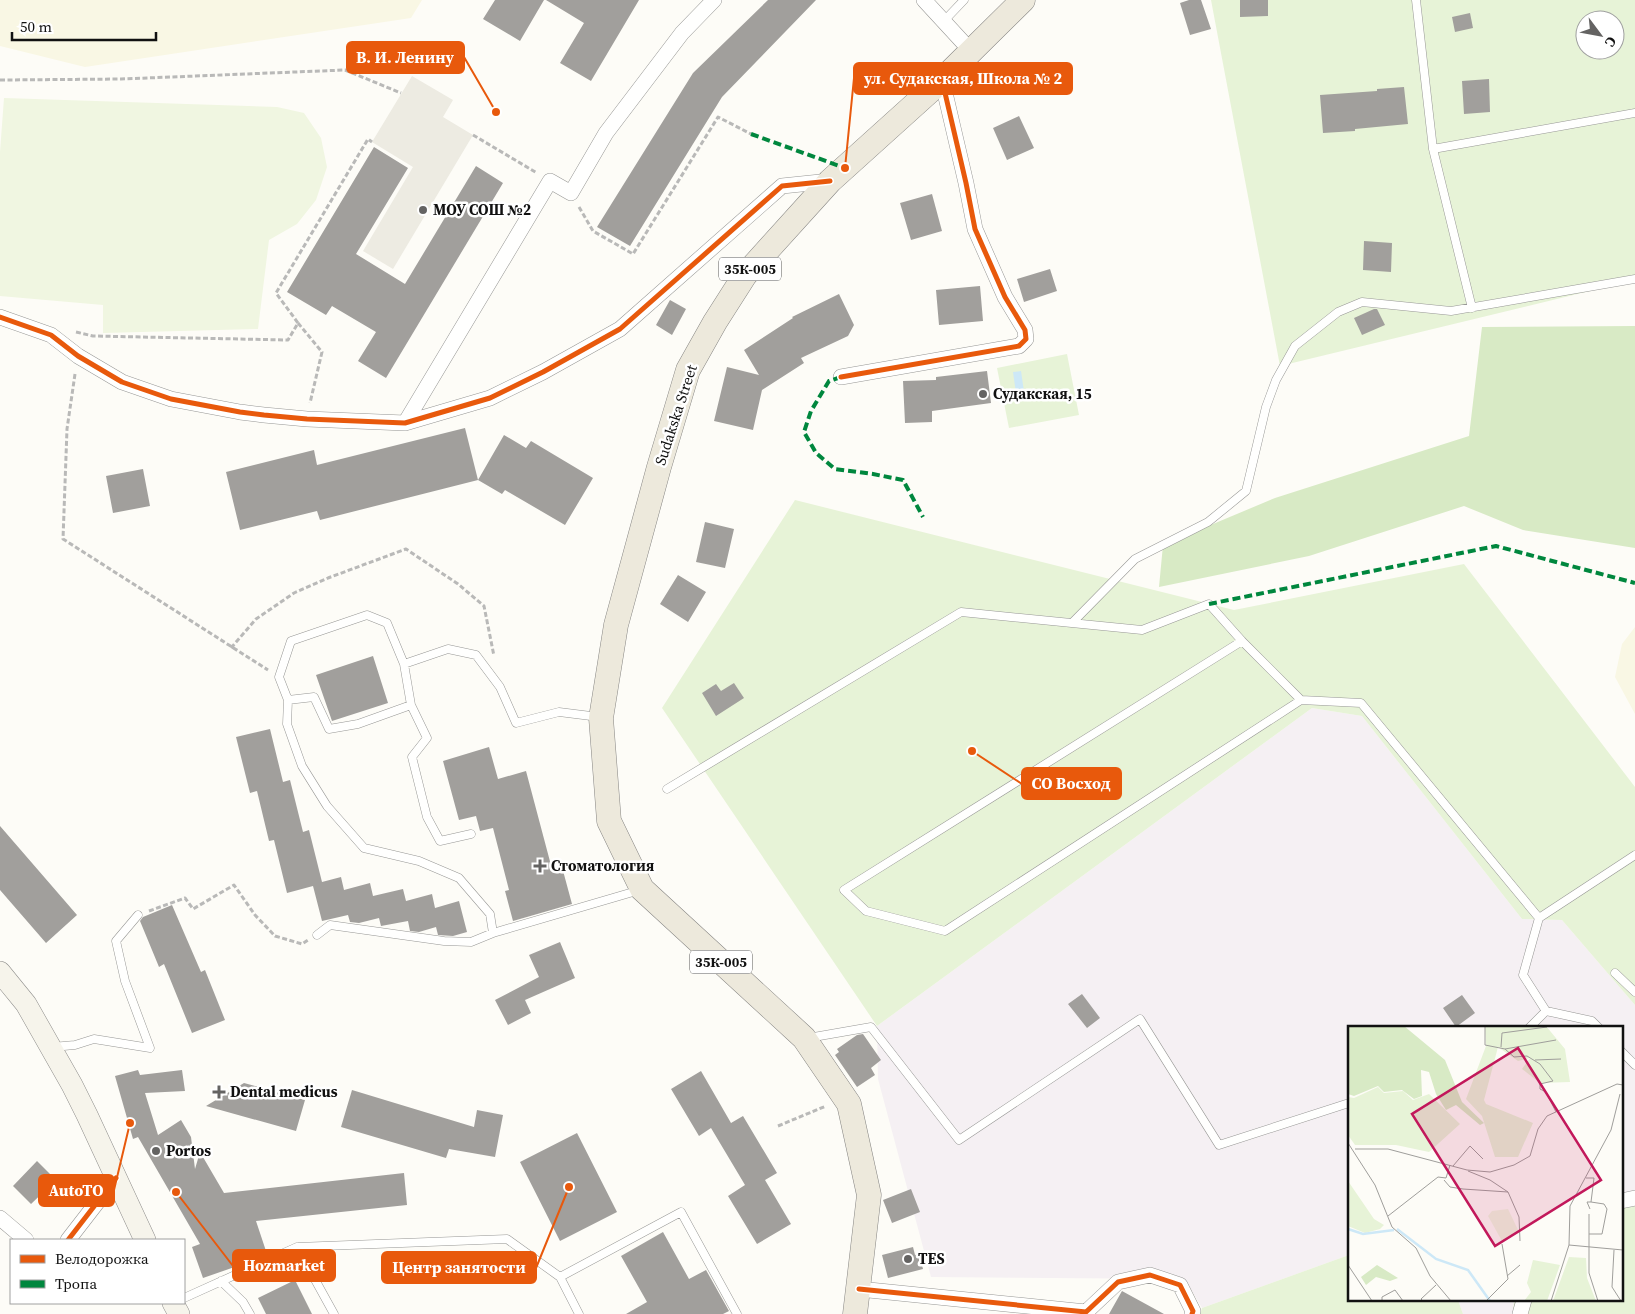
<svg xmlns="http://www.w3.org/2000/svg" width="1635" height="1314" font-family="'Source Serif 4',serif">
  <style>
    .industrial { fill: #f5f0f3 }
    .farmland { fill: #f9f7e4 }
    .green { fill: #e7f3d7; fill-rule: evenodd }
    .forest { fill: #d8eac5 }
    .pitch { fill: #f0f6e1 }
    .plaza { fill: #edebe2 }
    .water { fill: #cde8f7 }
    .building { fill: #a19f9c }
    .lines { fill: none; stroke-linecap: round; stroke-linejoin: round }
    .lane-casing { stroke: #979795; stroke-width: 9 }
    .street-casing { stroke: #979795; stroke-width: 16 }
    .secondary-casing { stroke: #8e8d8b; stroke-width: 22 }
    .primary-casing { stroke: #858482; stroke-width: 25 }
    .path { stroke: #b9b9b8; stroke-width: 3; stroke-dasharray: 5 2.5; stroke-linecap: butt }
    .lane { stroke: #fffffe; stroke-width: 8 }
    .street { stroke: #fffffe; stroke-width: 15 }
    .secondary { stroke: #f6f4eb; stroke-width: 21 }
    .primary { stroke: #ede9dc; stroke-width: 24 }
    .quiet { stroke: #00873e; stroke-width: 4; stroke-dasharray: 8 4; stroke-linecap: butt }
    .cycleway-casing { stroke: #fff; stroke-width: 8 }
    .cycleway { stroke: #e8590c; stroke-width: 5 }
    .poi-dot { fill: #646362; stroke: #fff; stroke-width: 2 }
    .labels { text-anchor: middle; stroke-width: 5; stroke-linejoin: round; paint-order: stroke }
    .shield { fill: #fff; stroke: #585858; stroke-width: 1 }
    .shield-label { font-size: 14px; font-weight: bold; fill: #111 }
    .poi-label { font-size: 15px; font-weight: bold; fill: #111; stroke: #fff; text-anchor: start }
    .street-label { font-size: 15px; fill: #111; stroke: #fff }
    .inset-river { fill: none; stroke: #cde8f7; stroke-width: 2.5 }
    .inset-road { fill: none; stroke: #9f9e9b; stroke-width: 1 }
    .view { fill: #c2185b; fill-opacity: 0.15; stroke: #c2185b; stroke-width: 2.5 }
    .inset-edge { fill: none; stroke: #111; stroke-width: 2.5 }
    .leader { fill: none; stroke: #e8590c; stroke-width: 2 }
    .callout-dot { fill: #e8590c; stroke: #fff; stroke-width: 2 }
    .callout { fill: #e8590c; stroke: #e8590c; stroke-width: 2 }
    .callout-label { font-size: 16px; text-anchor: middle; font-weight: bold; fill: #fff }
  </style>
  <rect width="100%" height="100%" fill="#fdfcf7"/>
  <path class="industrial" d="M1312,708L1362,716L1522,919L1562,920L1635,1005V1191L1621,1197V1028H1349V1255L1202,1308L1185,1279L931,1277L878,1079L877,1026Z
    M1458,1300H1514L1513,1314H1463Z"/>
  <path class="farmland" d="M0,0H422L411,18L85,67L0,46Z
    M1635,627V714L1615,677L1622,644Z"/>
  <path class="green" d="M1211,0H1635V280L1280,366ZM1585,20H1615V50H1585Z
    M1067,354L1079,415L1009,428L997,368Z
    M795,500L1234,610L1464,564L1635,787V1005L1562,920L1522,919L1362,716L1312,708L877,1026L662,708Z
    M1635,1191V1314H1513L1514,1300H1621V1197Z
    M1349,1255V1300H1458L1463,1314H1200L1202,1308Z"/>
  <path class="forest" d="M1635,326V548L1523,530L1464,506L1309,556L1159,587L1163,545L1275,498L1469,436L1482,327Z"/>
  <path class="pitch" d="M4,98L277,107L304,113L321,138L327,167L316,200L297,224L269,240L258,329L103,333V305L0,296V152Z"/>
  <path class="plaza" d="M412,76L453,100L443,117L473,135L393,269L363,251L413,167L372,142Z"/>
  <path class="water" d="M1021,371L1024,392L1016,393L1013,372Z"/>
  <path class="building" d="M495,0H544L520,41L483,19Z
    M546,0H639L591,81L560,63L584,23Z
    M768,0H816L722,97L630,246L597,227L693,73Z
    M1189,0H1201L1211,29L1190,35L1180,3Z
    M1240,0H1268V16L1240,17Z
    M1470,13L1473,28L1455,32L1452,17Z
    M1489,79L1490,112L1464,114L1462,81Z
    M1404,87L1408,124L1355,129V131L1323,133L1320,95L1377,91V89Z
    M1019,116L1034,148L1007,160L993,128Z
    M374,147L408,168L356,254L405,284L476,166L503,183L386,378L358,361L376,332L332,306L326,315L287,292Z
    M932,194L942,231L911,240L900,203Z
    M1364,241L1392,243L1391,272L1363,270Z
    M1050,269L1057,291L1024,302L1017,279Z
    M980,286L983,321L939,325L936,290Z
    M839,294L854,325L848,336L801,358L804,363L762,390L753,430L714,421L727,367L759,375L744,350L793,318L792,317Z
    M670,300L686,309L672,335L656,325Z
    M1374,309H1377L1385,325L1362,335L1354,318Z
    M987,371L991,403L932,411V422L905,423L903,381L936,380V377Z
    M465,428L478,480L320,520L317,511L240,530L226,472L314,450L317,465Z
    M504,435L526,448L531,441L593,478L565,525L505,490L502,494L478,480Z
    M143,469L150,506L113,513L106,476Z
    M705,522L734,529L725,568L696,562Z
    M678,575L706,592L688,622L660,604Z
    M373,656L388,703L332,721L316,675Z
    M734,683L744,698L716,716L702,693L716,684L721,691Z
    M270,729L283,782L290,780L303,832L309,830L322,882L341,877L344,890L370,883L373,896L403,889L406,901L432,894L435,908L459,901L467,932L453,936L438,935L436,927L419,932L410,931L408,921L381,926L379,918L359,923L350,922L348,915L322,921L313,886L287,893L274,840L269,841L257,791L250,793L236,737Z
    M489,747L498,779L526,771L552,869L562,867L572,904L513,921L505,891L509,890L493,828L480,831L476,816L459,820L443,761Z
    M0,826L77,915L46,943L0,890Z
    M172,905L201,972L205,970L225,1020L192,1033L164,964L159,967L140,921L143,917Z
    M560,942L575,978L525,1000L531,1013L508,1025L495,1000L539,977L529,955Z
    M1082,994L1100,1018L1087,1028L1068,1004Z
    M1462,995L1475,1013L1456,1027L1443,1008Z
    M863,1034L881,1060L871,1068L875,1075L857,1087L835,1055L839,1052L837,1049L857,1035Z
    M138,1070L140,1075L182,1070L185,1091L145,1093L158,1135L181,1120L191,1137L195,1169L200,1152L224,1193L404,1173L407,1205L256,1221L267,1254L249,1262L203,1278L192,1247L200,1244L138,1137L133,1139L115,1076Z
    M701,1071L731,1123L743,1116L777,1173L765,1180L791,1224L757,1244L728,1196L745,1185L711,1128L699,1136L671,1089Z
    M244,1083L305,1100L296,1131L206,1106Z
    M352,1090L474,1127L477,1110L503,1115L495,1157L449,1149L446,1158L341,1127Z
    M577,1133L617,1212L560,1241L520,1162Z
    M37,1161L56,1180L31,1204L13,1186Z
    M911,1189L920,1212L892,1223L883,1200Z
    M663,1232L689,1279L706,1270L729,1311L723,1314H626L647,1302L621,1256Z
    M913,1247L915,1255L919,1254L923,1269L888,1278L882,1255Z
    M295,1280L312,1314H266L258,1298Z
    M1122,1291L1164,1314H1109Z"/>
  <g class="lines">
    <g class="lane-casing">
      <path id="lane" d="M1416,0L1433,149L1472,308
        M943,22L964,0
        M1433,149L1635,113
        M1072,623L1135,559L1208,522L1246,491L1266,407L1276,380L1295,346L1338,312L1362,302L1451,311L1635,279
        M1242,641L844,890L866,911L945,931L1301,700L1361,703L1539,918L1635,855
        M404,664L411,705L427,738L412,757L427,817L440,841L471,834
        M288,700L314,697L329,729L358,724L411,705
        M667,789L961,612L1142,630L1209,604L1242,641L1301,700
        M493,933L490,914L459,878L419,861L364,848L327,806L302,766L287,724L288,700L279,677L291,641L367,615L387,623L404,664L448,649L476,655L500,687L516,723L559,712L599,717
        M317,935L330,925L444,941L471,942L493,933L640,890
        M1615,973L1635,992
        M1546,1011L1592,1021L1599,1028
        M1529,1028L1546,1011L1523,975L1539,918
        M808,1038L871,1027L959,1140L1140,1019L1219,1145L1349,1103
        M52,1047L75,1045L94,1039L150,1048L125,981L116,941L138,915
        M1621,1051L1635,1065
        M297,1247L334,1314
        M560,1277L681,1212L737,1314
        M221,1281L243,1302L250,1314
        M184,1298L297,1247L507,1239L560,1277L579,1314"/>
    </g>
    <g class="street-casing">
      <path id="street" d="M924,0L971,51
        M0,317L51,335L78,356L122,382L171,399L240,412L264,415L307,419L405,423L490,398L543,372L620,329L782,186L830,181
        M841,377L1019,346L1026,339L1025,330L1005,297L975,229L966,183L942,80
        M405,423L550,181L571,193L606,133L682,33L714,0
        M1621,1201L1635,1198
        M0,1218L26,1240
        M68,1240L116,1178
        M859,1289L1086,1312L1118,1282L1150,1275L1180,1285L1193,1311L1192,1314
        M1520,1314L1524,1300"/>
    </g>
    <g class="secondary-casing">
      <path id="secondary" d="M0,972L26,1004L72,1085L87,1115L145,1240
        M173,1303L179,1314"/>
    </g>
    <g class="primary-casing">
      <path id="primary" d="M855,1314L869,1195L849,1104L804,1038L642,889L609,821L601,718L616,625L659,467L688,370L715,322L745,275L830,181L942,80L1023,0"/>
    </g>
    <path class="path" d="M0,80L121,79L345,70L401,93
      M473,135L537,173
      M579,207L593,231L633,254L718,117L751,134
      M298,323L322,352L310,403
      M76,332L93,336L288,340L298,323L276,293L368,139L372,142
      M75,374L67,429L63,539L268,670
      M231,648L256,619L294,593L328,578L406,549L458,584L484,606L494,656
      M149,911L185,898L193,909L234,885L255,915L275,936L302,944L308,940
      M778,1126L826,1106"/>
    <use href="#lane" class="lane"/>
    <use href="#street" class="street"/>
    <use href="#secondary" class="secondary"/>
    <use href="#primary" class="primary"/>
    <path class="quiet" d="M751,134L845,168
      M841,377L829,381L811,411L804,432L816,453L835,469L873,474L903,480L923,517
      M1209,604L1496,546L1635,583"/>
    <g class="cycleway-casing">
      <path id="cycleway" d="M0,317L51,335L78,356L122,382L171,399L240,412L264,415L307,419L405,423L490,398L543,372L620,329L782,186L830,181
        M841,377L1019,346L1026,339L1025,330L1005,297L975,229L966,183L942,80
        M68,1240L116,1178
        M859,1289L1086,1312L1118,1282L1150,1275L1180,1285L1193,1311L1192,1314"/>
    </g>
    <use href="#cycleway" class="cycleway"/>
  </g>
  <g class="poi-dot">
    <circle cx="423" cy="210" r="5"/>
    <circle cx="983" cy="394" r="5"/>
    <path d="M537.5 858.5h5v5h5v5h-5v5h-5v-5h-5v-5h5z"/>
    <path d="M216.5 1084.5h5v5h5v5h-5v5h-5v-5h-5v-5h5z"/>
    <circle cx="156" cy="1151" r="5"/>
    <circle cx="908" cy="1259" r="5"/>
  </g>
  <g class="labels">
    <g class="shield">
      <rect x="719" y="257.5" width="62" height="23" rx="4"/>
      <rect x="690" y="950.5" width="62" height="23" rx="4"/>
    </g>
    <g class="shield-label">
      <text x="750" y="274">35К-005</text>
      <text x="721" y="967">35К-005</text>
    </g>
    <g class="poi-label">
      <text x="433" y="215">МОУ СОШ №2</text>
      <text x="993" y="399">Судакская, 15</text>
      <text x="551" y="871">Стоматология</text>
      <text x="230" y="1097">Dental medicus</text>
      <text x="166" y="1156">Portos</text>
      <text x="918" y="1264">TES</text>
    </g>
    <g class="street-label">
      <text transform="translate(676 415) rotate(-72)" y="5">Sudakska Street</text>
    </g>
  </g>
  <g transform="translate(1348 1026)">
    <rect width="275" height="275" fill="#fdfcf7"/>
    <path d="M137,0H198L217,23L222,56L192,57L174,43L182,32L170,35L150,21L136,74L138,78L185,97L170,131H147L134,90L118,73L138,20ZM30,61L36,67L55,65L65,74L81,68L112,98L81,126L48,119H7L0,109V71L6,72ZM0,155L26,193L36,199L32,203L17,207L0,200ZM221,231L238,232L239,252L248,275H205ZM185,234L212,239L199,275H176L183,266L179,257Z" fill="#e7f3d7"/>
    <path d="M0,0H56L97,34L114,76L136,97L132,99L108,79L98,84L88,68L81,46L73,44L74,70L66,73L54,64L36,66L30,60L6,70L0,68ZM29,239L50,252L42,255L28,251L18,259L13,251Z" fill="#d8eac5"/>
    <path d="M160,183L171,206L154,215L140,190L144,185Z" fill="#f0f6e1"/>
    <path class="inset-river" d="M0,203L15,208L46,204M49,203L88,233L120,244L142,275"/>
    <path class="inset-road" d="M137,0V19L157,23L208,14M153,21L154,7L199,1M157,23L166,31L179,30L192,38L205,55L192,58V63L198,66L208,86M187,34L213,33M0,117L27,159L44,201L68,222L82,250L103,275M7,123H40L119,144L142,146L166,139L182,130L190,103L199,90L269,58L275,59M105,140L122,120L135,133M120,145L142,154L160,166L171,191L172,215M238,152H246L243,176H239L242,183M96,154L102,161L115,163L160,166M241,188V247L250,275M40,190L90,151L98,152L102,139M241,208H254L259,183L256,178L243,176M221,219L275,224M266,224L264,261L273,275M0,239L24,275M159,250L172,239M34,275V271L47,264L55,275M75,275L73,273L88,259M138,275L160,253L154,218M203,275L221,219L222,180L263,104L272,68"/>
    <path class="view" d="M170,22L253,154L147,220L64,88Z"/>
    <rect width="275" height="275" class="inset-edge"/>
  </g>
  <path class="leader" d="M496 112L464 57M845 168L854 78M972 751L1022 784M130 1123L114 1190M176 1192L233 1266M569 1187L536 1268"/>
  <g class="callout-dot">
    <circle cx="496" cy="112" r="5"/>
    <circle cx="845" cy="168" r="5"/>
    <circle cx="972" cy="751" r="5"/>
    <circle cx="130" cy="1123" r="5"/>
    <circle cx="176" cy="1192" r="5"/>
    <circle cx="569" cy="1187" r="5"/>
  </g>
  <g class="callout">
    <rect x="347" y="42" width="117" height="31" rx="5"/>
    <rect x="854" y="63" width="218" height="31" rx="5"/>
    <rect x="1022" y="768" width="99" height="31" rx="5"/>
    <rect x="39" y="1175" width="75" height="31" rx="5"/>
    <rect x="233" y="1250" width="102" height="31" rx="5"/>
    <rect x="382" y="1252" width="154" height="31" rx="5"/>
  </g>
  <g class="callout-label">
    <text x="405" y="63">В. И. Ленину</text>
    <text x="963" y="84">ул. Судакская, Школа № 2</text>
    <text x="1071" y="789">СО Восход</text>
    <text x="76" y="1196">AutoTO</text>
    <text x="284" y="1271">Hozmarket</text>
    <text x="459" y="1273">Центр занятости</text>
  </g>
  <rect x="10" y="1239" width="175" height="65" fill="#ffffff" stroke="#a0a0a0"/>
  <rect x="20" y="1255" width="25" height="8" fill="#e8590c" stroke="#a0a0a0"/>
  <text x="55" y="1264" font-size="15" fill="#111111">Велодорожка</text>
  <rect x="20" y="1280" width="25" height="8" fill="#00873e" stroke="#a0a0a0"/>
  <text x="55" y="1289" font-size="15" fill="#111111">Тропа</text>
  <g transform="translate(1600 35) rotate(122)"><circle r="24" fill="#ffffff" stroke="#a0a0a0"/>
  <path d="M0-4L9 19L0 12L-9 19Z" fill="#646362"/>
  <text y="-8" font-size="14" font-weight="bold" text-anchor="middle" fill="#111111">С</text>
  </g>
  <path d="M12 32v8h144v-8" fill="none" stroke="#111111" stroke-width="2.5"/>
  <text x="20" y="32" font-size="15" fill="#111111" stroke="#ffffff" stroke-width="4" paint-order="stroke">50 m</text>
</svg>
